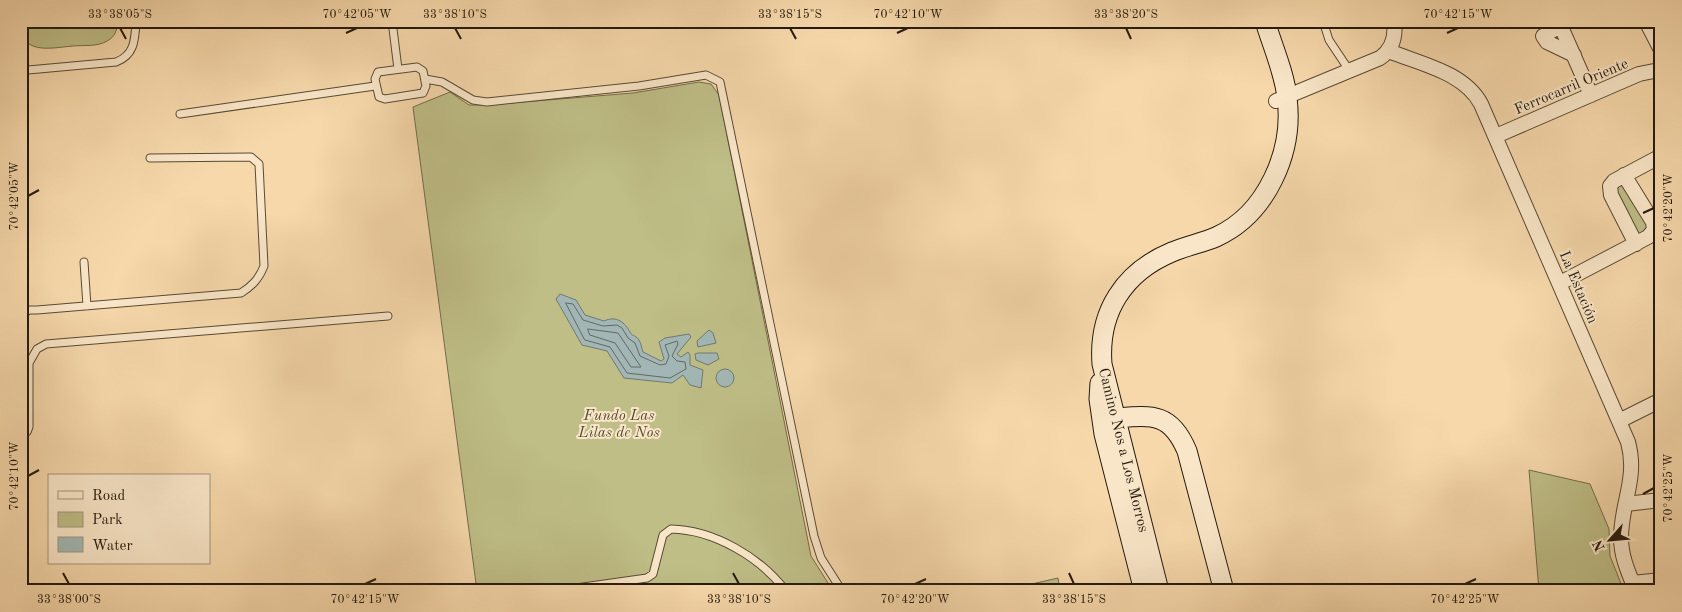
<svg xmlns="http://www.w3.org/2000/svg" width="1682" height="612" font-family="'Old Standard TT',serif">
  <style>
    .green { fill: #bfbe87; stroke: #726c4a }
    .water { fill: #a2b7b5; stroke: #707872 }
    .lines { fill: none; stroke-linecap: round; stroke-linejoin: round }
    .shore { stroke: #646861; stroke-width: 1 }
    .lane-casing { stroke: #594a34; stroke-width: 9 }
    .street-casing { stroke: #594a34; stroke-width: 16 }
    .secondary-casing { stroke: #251a0d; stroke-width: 21 }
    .lane { stroke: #f9e6c8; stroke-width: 7 }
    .street { stroke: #f9e6c8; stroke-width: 14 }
    .secondary { stroke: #f9e6c8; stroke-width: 19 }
    .ticks { fill: none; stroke: #251a0d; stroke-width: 2 }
    .labels { text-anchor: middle; stroke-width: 4; stroke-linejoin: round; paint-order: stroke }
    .street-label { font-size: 15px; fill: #251a0d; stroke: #f9e6c8 }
    .park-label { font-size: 15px; font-style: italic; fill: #534b32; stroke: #f9e6c8 }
    .neatline { fill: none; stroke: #251a0d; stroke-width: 2 }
    .ticks-label { font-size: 12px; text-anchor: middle; fill: #251a0d }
  </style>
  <rect width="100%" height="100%" fill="#f6d8ab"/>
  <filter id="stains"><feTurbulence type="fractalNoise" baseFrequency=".004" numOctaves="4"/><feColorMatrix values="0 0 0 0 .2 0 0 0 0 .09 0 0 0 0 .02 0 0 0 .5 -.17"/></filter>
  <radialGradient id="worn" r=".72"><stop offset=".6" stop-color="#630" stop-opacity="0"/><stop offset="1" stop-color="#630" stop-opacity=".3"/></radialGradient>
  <path class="green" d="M21,21H118V22C117,30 115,37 107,41C98,47 83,45 73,46C50,48 19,56 21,21Z
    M699,82L711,84L719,95L811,556L828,583L841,591H477L413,107L450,92L469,105H486L633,93Z
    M1619,184L1625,188L1651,227L1640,235L1637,233L1616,192V186Z
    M1529,470L1590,484L1609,529L1610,556L1624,591H1539Z
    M1058,578L1060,591H1001Z"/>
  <path class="water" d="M560,294L576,300L585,315L604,321C617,315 625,323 630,332C634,338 631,333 636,337C641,340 641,347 643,352L661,361L664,359L659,342L665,338L689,334L691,337L677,354L681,357L688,352L690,355V365L703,370L701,388L690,385L683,375L672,383L624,378L607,351L582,345L556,299Z
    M709,330L713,333L716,343L698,347L697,341Z
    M698,353H717L719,359L708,365L696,360L695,354Z
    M716 378a9 9 0 1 1 18 0a9 9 0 1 1-18 0Z"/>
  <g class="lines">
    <path class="shore" d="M566,303L573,304L583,320L603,326L617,325L622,328L628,338L635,343L640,356L660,365L666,364L669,356L665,345L677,341L678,344L672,356L677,361L685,362L686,369L670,378L627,373L610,347L585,340Z
      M588,329L618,333L641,367H631L615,343L590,335Z"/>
    <g class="lane-casing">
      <path id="lane" d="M359,21H376
        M392,21L398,69
        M1323,21L1329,40L1349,70
        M21,66L28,70L116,62C135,55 135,39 136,21
        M417,67L423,71L426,86L423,93L385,99L379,97L375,79L378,72Z
        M425,79L442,82L473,100L487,102L639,86L706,75L720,82L814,536L821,558L842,591
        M180,114L375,86
        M84,262L87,306
        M21,316L29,310H37L241,293C252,286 259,279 264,266L259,164L251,157L150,158
        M21,434L27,432L29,427V363L37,349L46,344L388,316
        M569,589L647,578L653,574L663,535L671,529C714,530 760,557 786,591"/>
    </g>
    <g class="street-casing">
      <path id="street" d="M1646,21L1661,50
        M1389,51C1420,64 1464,72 1481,104L1628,442C1638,478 1621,503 1621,538C1621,557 1629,574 1636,591
        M1574,55L1547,42L1543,36L1557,28L1562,29L1591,95
        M1276,101L1380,58C1393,49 1396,36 1394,21
        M1496,136L1639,74L1654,71L1661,73
        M1636,244L1611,195L1610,186L1614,181L1661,156
        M1560,283L1648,237L1654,230L1653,222L1624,175
        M1619,421L1661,400
        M1626,504L1661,500
        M1633,583L1661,580"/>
    </g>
    <g class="secondary-casing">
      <path id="secondary" d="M1100,383L1099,399L1104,434L1144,591
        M1117,418C1153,415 1171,413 1187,451L1224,591
        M1159,591L1102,364C1098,312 1124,272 1172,252C1186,246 1202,243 1216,237C1267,214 1294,151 1287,98C1285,74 1272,45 1265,21"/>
    </g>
    <use href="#lane" class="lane"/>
    <use href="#street" class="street"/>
    <use href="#secondary" class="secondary"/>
  </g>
  <path class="ticks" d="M120,28L126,39M455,28L461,39M790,28L796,39M1126,28L1131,39M346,33L357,28M897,33L908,28M1447,33L1458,28M28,196L39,190M1643,213L1654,208M28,476L39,470M1643,494L1654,488M63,573L69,584M733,573L739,584M1069,573L1074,584M365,584L376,579M915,584L926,579M1465,584L1476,579"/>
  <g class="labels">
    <g class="street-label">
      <text transform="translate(1571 86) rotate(-23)" y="5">Ferrocarril Oriente</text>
      <text transform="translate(1579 287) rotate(67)" y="5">La Estación</text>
      <text transform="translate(1124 450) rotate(76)" y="5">Camino Nos a Los Morros</text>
    </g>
    <g class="park-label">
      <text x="619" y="420">Fundo Las<tspan x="619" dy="17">Lilas de Nos</tspan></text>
    </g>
  </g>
  <rect width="1682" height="612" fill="none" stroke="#f6d8ab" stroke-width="55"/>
  <rect x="48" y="474" width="162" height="90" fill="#f9e6c8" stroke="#a4947d"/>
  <rect x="58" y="491" width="25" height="8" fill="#f9e6c8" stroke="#a4947d"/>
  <text x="92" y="500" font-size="15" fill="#251a0d">Road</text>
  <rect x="58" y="512" width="25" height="15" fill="#bfbe87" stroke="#a4947d"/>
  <text x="92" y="524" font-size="15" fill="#251a0d">Park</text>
  <rect x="58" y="537" width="25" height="15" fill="#a2b7b5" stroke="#a4947d"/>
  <text x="92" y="550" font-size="15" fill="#251a0d">Water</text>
  <g transform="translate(1610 540) rotate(243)" stroke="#f9e6c8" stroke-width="4" paint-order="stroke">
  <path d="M0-4L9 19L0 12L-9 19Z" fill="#251a0d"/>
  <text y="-8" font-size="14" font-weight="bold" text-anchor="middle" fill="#251a0d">N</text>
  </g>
  <rect x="28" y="28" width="1626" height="556" class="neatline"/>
  <g class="ticks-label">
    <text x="120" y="18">33°38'05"S</text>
    <text x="357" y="18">70°42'05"W</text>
    <text x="455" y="18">33°38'10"S</text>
    <text x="790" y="18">33°38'15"S</text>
    <text x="908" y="18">70°42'10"W</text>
    <text x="1126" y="18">33°38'20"S</text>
    <text x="1458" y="18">70°42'15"W</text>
    <text transform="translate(14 196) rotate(-90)" y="4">70°42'05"W</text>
    <text transform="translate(1668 208) rotate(-90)" y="4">70°42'20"W</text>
    <text transform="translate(14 476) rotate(-90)" y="4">70°42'10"W</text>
    <text transform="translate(1668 488) rotate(-90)" y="4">70°42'25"W</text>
    <text x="69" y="603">33°38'00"S</text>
    <text x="365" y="603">70°42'15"W</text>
    <text x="739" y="603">33°38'10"S</text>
    <text x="915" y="603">70°42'20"W</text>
    <text x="1074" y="603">33°38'15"S</text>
    <text x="1465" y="603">70°42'25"W</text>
  </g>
  <rect width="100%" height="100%" filter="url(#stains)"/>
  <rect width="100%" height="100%" fill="url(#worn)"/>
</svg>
